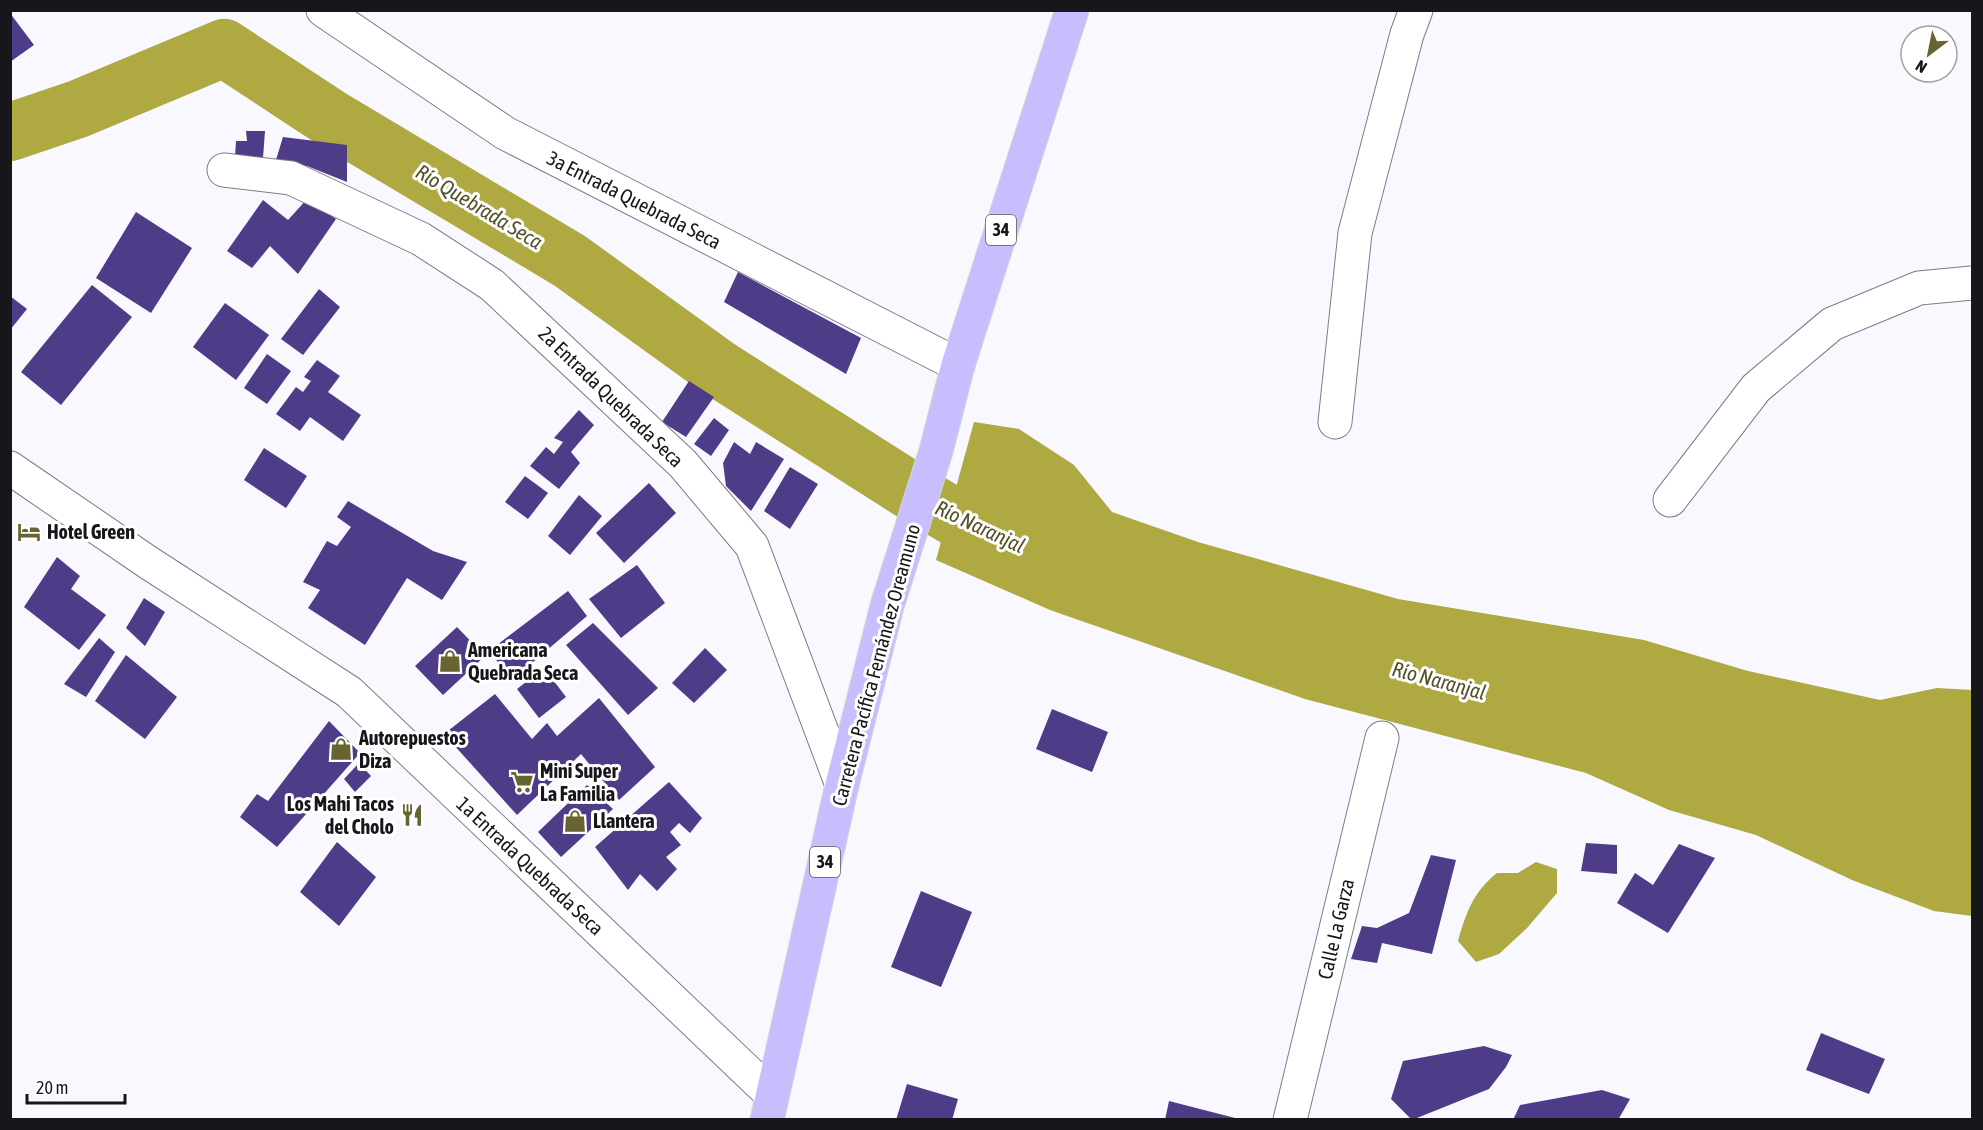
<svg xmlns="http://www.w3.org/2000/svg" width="1983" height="1130" font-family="'Asap Condensed',sans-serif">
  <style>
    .water { fill: #afa941 }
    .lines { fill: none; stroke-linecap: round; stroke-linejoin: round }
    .river { stroke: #afa941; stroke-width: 58 }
    .building { fill: #4e3c89 }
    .minor-casing { stroke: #7d7c89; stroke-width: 35 }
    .trunk-casing { stroke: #d5d5d6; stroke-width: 35 }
    .minor { stroke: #fff; stroke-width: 33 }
    .trunk { stroke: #c8befe; stroke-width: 33 }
    .labels { text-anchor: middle; stroke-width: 6; stroke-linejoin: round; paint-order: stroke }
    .shield { fill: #fff; stroke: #5c5c5f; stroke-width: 1.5 }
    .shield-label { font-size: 18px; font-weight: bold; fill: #16161b }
    .street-label { font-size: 20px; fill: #16161b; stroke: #fff }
    .poi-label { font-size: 20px; font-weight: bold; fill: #16161b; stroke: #fff; text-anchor: start }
    .water-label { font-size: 21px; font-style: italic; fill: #535126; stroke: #fff }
  </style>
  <rect width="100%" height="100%" fill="#f8f8fe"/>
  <path class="water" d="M974,422L1019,429L1074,465L1112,512L1198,542L1398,599L1644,640L1748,671L1880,700L1937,688L1972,690V916L1934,911L1852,880L1756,835L1669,810L1586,773L1305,699L1050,610L936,560Z
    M1536,862L1557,869V893L1527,928L1499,954L1476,962L1458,941C1466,913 1473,892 1497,873H1518Z"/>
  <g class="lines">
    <path class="river" d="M10,132L78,109L224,48L332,119L570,261L718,368L922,498L970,526L1021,547"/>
  </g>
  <path class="building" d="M10,13L34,45L10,62Z
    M246,131H265L263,158L235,157L236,141H247Z
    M283,137L347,145V182L307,166L275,163Z
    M307,199L336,219L298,274L270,246L252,268L227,251L263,200L288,220Z
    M136,212L192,248L151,313L96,278Z
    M738,272L861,338L846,374L724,302Z
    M92,285L132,317L61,405L21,372Z
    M319,289L340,307L303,355L281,339Z
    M10,296L27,309L10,330Z
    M225,303L269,335L236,380L193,347Z
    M267,354L291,371L267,404L244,388Z
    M317,360L340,376L328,392L361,415L343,441L310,417L300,431L276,414L296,387L303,392L311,381L304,377Z
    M689,381L714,397L686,437L662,422Z
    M579,410L594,425L571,452L580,463L559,489L530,466L546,447L554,454L563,442L554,438Z
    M714,418L729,430L711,456L694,444Z
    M734,442L750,454L756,442L784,459L751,511L726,486L723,463Z
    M264,448L307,476L286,508L244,480Z
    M790,467L818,484L790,529L764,511Z
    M525,476L548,493L528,519L505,502Z
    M649,483L676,513L624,563L596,533Z
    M579,495L602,516L570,555L548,536Z
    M348,501L433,551L467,562L442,600L407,578L365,645L308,608L320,590L303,582L327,541L337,546L351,527L337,517Z
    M57,557L80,576L71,589L106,615L79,650L24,607Z
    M637,565L665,603L621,638L589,599Z
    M568,591L587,616L512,680L489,651Z
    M144,598L165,612L145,646L126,628Z
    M593,623L658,688L628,715L566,645Z
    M457,627L485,656L443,695L415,666Z
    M99,638L115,652L86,697L64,684Z
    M705,648L727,670L694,703L672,683Z
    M126,655L177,697L145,739L95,701Z
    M544,668L566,697L539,718L517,689Z
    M495,694L532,739L547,723L557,736L599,698L655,767L619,800L581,754L517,815L444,734Z
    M1052,709L1108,732L1092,772L1036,749Z
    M329,721L360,753L277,847L240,817L257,794L268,801Z
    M359,763L371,776L355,792L344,779Z
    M669,782L702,818L690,833L679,823L670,832L681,845L666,857L677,869L657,891L640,874L628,890L595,847Z
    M587,785L613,809L561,857L538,832Z
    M337,842L376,877L339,926L300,892Z
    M1586,843L1617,845V874L1581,871Z
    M1679,844L1715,858L1668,933L1617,903L1635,873L1653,885Z
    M1431,855L1456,860L1432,954L1382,943L1377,963L1351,959L1362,926L1377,928L1409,913Z
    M921,891L972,912L941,987L891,967Z
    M1821,1033L1885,1059L1869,1094L1806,1070Z
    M1484,1046L1512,1055L1506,1067L1489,1089L1412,1120L1391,1099L1403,1061Z
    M907,1084L958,1099L952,1120H896Z
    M1602,1090L1630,1099L1618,1120H1513L1520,1105Z
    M1169,1101L1239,1119V1120H1165Z"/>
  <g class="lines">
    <g class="minor-casing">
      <path id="minor" d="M323,10L505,133L958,365
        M224,170L291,178L421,239L492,285L683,464L752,546L842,785
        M1335,422L1355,233L1407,34L1416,10
        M10,468L149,563L349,692L771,1094
        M1670,500L1756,388L1832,324L1919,288L1972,283
        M1290,1120L1382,738"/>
    </g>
    <g class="trunk-casing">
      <path id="trunk" d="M767,1120L842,785L887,606L936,451L958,365L1072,10"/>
    </g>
    <use href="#minor" class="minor"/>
    <use href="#trunk" class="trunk"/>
  </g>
  <defs>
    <g id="hotel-bare" transform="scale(1.8)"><path d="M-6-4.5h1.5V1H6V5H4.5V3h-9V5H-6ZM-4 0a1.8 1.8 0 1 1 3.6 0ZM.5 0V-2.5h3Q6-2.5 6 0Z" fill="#676431" stroke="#fff" stroke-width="2.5" paint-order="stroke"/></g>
    <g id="shop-bare" transform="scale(1.8)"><path d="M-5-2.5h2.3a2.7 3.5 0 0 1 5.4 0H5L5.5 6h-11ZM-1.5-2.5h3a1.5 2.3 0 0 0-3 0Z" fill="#676431" stroke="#fff" stroke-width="2.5" paint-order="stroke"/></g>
    <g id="supermarket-bare" transform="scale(1.8)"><path d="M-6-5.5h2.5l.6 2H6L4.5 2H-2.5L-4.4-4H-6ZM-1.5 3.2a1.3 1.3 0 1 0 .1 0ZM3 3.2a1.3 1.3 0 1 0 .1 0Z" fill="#676431" stroke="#fff" stroke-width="2.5" paint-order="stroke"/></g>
    <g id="restaurant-bare" transform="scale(1.8)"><path d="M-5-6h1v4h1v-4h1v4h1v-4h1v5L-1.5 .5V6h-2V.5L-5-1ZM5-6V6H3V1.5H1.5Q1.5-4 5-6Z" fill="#676431" stroke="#fff" stroke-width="2.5" paint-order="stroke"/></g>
  </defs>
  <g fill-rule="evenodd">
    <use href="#hotel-bare" x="29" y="532"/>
    <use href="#shop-bare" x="450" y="661"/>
    <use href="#shop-bare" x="341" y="749"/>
    <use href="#supermarket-bare" x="522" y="782"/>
    <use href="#restaurant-bare" x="412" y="815"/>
    <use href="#shop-bare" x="575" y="821"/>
  </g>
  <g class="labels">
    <g class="shield">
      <rect x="986" y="215" width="30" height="30" rx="4.5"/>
      <rect x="810" y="847" width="30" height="30" rx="4.5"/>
    </g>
    <g class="shield-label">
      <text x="1001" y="236">34</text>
      <text x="825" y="868">34</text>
    </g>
    <g class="street-label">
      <text transform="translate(634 200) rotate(27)" y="7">3a Entrada Quebrada Seca</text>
      <text transform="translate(611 397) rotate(44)" y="7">2a Entrada Quebrada Seca</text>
      <text transform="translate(876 665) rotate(-75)" y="7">Carretera Pacífica Fernández Oreamuno</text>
      <text transform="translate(530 866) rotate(43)" y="7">1a Entrada Quebrada Seca</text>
      <text transform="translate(1336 929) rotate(-77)" y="7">Calle La Garza</text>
    </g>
    <g class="poi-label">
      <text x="47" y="539">Hotel Green</text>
      <text x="468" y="657">Americana<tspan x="468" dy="23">Quebrada Seca</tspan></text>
      <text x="359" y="745">Autorepuestos<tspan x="359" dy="23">Diza</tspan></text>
      <text x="540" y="778">Mini Super<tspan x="540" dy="23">La Familia</tspan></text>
      <text x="394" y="811" text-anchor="end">Los Mahi Tacos<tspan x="394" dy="23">del Cholo</tspan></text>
      <text x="593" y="828">Llantera</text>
    </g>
    <g class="water-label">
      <text transform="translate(479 207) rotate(31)" y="7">Río Quebrada Seca</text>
      <text transform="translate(980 527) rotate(25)" y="7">Río Naranjal</text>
      <text transform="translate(1439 681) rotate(15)" y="7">Río Naranjal</text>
    </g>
  </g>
  <rect width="1983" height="1130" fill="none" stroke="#16161b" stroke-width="24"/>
  <g transform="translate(1929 54) rotate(212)"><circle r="28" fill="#ffffff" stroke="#a2a2a4" stroke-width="1.5"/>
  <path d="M0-4.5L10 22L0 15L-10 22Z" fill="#676431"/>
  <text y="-9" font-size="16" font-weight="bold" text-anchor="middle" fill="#16161b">N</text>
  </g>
  <path d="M27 1094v9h98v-9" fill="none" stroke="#16161b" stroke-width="3"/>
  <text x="36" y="1094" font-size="18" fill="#16161b" stroke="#ffffff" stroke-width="4.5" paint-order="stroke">20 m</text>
</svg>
